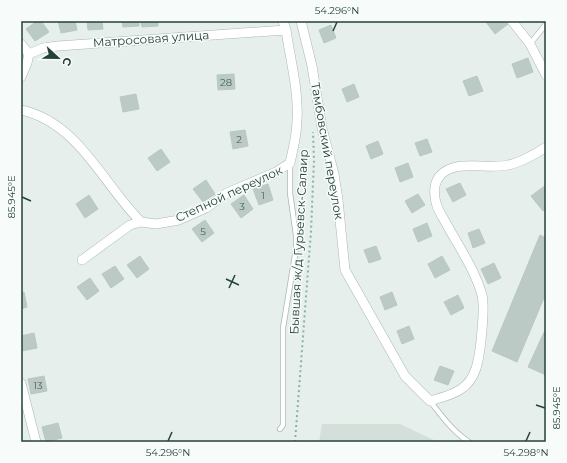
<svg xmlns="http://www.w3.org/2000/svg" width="567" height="463" font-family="Montserrat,sans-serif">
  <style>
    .built { fill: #d4dfda }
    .building { fill: #bbcac4; stroke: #b8c9c2 }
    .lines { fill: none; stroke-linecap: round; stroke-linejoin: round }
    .lane-casing { stroke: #a8b8b2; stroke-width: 6 }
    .street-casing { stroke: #a8b8b2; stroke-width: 10 }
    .path { stroke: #86b3a5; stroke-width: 2; stroke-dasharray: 2 3; stroke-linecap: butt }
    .lane { stroke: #fff; stroke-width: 4.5 }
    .street { stroke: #fff; stroke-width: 9 }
    .ticks { fill: none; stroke: #24423a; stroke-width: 1.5 }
    .labels { text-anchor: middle; stroke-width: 3; stroke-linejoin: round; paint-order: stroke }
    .number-label { font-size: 10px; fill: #4a645c }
    .street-label { font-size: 12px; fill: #24423a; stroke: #f7fbf9 }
    .neatline { fill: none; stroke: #24423a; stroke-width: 1.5 }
    .ticks-label { font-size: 10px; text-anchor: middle; fill: #24423a }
  </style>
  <rect width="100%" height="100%" fill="#e6efeb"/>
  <path class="built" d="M322,424H400L438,442H319Z"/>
  <path class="building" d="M37,21H41L49,32L35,41L26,29Z
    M58,21H75L77,30L61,33Z
    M87,21H102L103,29L88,30Z
    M122,21H139V26L123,27Z
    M141,21H158V26L142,27Z
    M487,21H505L508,24L495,34L486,22Z
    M331,25L336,38L324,43L319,30Z
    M528,58L533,72L517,78L512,64Z
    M234,74L235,89L218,90L217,75Z
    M477,76L483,91L469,96L463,81Z
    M354,84L359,97L347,102L342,89Z
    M136,94L139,109L123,112L120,97Z
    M245,130L248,146L233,149L230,132Z
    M427,139L432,152L420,156L415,143Z
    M378,141L383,154L371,159L366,146Z
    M161,149L170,162L157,171L148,158Z
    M408,163L413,177L400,182L395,168Z
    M206,180L215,194L203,202L193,189Z
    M460,183L466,195L453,202L446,189Z
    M268,184L273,200L259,205L253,189Z
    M546,185V208L543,211L531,196Z
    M418,194L425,205L412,213L405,201Z
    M89,195L98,209L85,218L76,204Z
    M244,195L253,209L241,218L231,204Z
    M205,220L214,233L202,242L192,229Z
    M427,223L432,236L418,242L413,229Z
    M479,229L485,243L473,248L468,233Z
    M540,235L546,238V293L517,362L492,351Z
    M376,246L381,259L369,263L364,250Z
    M140,256L149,269L137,278L127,265Z
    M442,256L450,270L435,278L428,264Z
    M494,263L501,278L488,284L481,269Z
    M115,266L124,279L111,288L102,274Z
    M90,278L99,291L87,300L77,287Z
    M24,292L27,307L21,309V293Z
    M392,292L397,305L385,310L380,297Z
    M458,295L464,308L451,315L444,302Z
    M409,326L414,339L402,344L397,331Z
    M546,328V375L528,367Z
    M34,333L37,348L21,351V336Z
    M440,366L454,371L448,385L434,380Z
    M44,376L47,391L31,394L28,379Z
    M58,423L62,438L46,442L42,427Z"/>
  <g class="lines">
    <g class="lane-casing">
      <path id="lane" d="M530,44L546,24
        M430,401C442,416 453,432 469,442
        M280,429L283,425V328L296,249V235L290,193V163"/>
    </g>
    <g class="street-casing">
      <path id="street" d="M301,21L312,66L322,128L334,174L338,200L345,270L405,376L430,401C440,398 453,395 461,389C477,379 479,358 481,341C482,327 485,309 482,295C475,270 459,247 447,225C444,219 439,212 437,206C434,197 433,185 439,177C453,158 487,170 508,165C519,163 536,154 546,147
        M512,21L530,44L546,75
        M21,44L29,54L43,48L58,46L286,30
        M21,77L27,63L29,54
        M21,110C78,122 103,184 141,222
        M82,260L130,225L141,222L156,224L179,220L206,208L227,193L276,172L290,163C293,149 297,135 297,120C299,92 290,58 286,30L283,21
        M21,383L36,442"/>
    </g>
    <path class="path" d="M295,442L311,231L314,160L313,132"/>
    <use href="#lane" class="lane"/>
    <use href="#street" class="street"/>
  </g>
  <path class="ticks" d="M333,31L337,22M22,197L31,201M226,279L239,285M229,288L235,275M536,405L545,408M168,441L172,432M526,441L530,432"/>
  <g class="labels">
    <g class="number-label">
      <text x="226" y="86">28</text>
      <text x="239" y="143">2</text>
      <text x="263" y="199">1</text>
      <text x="242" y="210">3</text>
      <text x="203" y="235">5</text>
      <text x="38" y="389">13</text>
    </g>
    <g class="street-label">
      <text transform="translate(151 39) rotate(-4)" y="4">Матросовая улица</text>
      <text transform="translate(327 151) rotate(80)" y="4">Тамбовский переулок</text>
      <text transform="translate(229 194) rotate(-25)" y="4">Степной переулок</text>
      <text transform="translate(299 242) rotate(-87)" y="4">Бывшая ж/д Гурьевск-Салаир</text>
    </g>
  </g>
  <rect width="567" height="463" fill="none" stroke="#f7fbf9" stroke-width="44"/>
  <g transform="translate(58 58) rotate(112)" stroke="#f7fbf9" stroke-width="3" paint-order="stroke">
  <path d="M0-3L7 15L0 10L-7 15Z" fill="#24423a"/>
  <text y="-6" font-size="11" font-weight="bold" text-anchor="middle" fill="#24423a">С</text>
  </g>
  <rect x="22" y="22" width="523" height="419" class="neatline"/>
  <g class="ticks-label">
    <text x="337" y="14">54.296°N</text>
    <text transform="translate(11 197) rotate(-90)" y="4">85.945°E</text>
    <text transform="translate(556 408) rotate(-90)" y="4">85.945°E</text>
    <text x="168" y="456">54.296°N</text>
    <text x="526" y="456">54.298°N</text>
  </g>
</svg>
